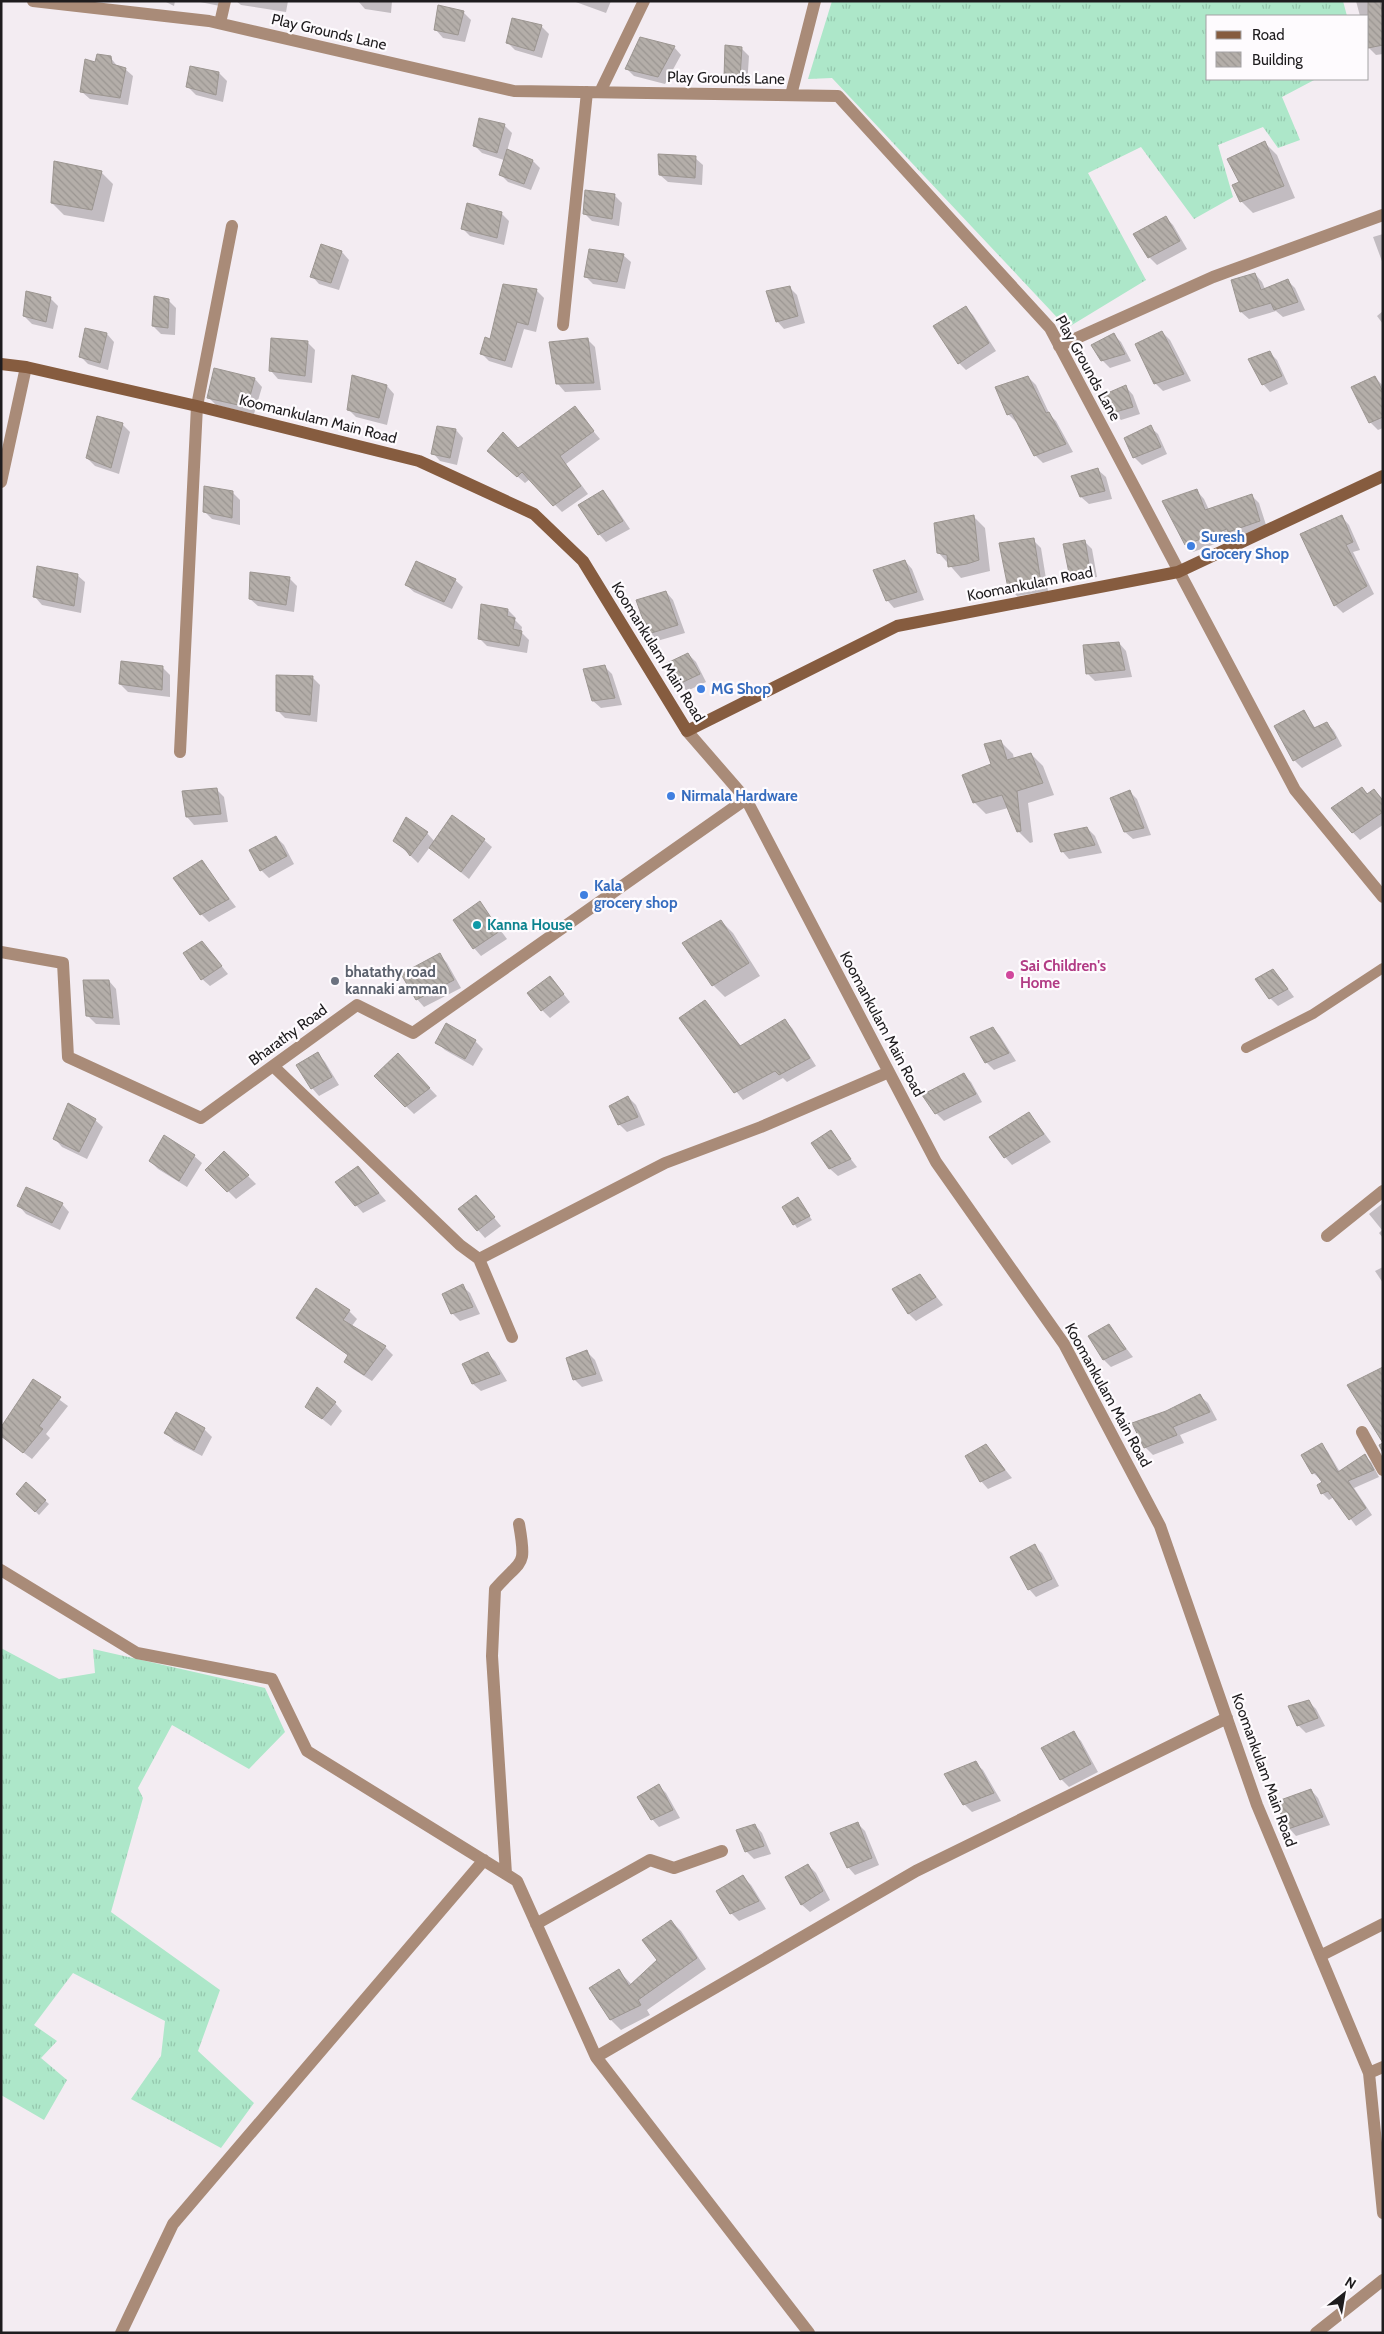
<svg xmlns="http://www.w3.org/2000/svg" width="1384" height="2334" font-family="Cabin,sans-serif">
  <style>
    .grass { fill: url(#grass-tufts) }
    .shadow { fill: #0003 }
    .building { fill: url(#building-back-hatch); stroke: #9c9691 }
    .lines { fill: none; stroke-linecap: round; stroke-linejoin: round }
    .lane { stroke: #a98b78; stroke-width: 10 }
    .street { stroke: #a98b78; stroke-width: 12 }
    .secondary { stroke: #865c3f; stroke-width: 12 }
    .shop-dot { fill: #3f7fe0; stroke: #fefbfe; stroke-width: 2 }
    .culture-dot { fill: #0f9aa8; stroke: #fefbfe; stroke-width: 2 }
    .hotel-dot { fill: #d1479c; stroke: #fefbfe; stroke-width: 2 }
    .worship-dot { fill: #6b7280; stroke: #fefbfe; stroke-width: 2 }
    .labels { text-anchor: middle; stroke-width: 4.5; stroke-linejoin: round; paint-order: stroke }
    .street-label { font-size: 15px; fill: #1e1c1e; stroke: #fefbfe }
    .shop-label { font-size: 15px; font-weight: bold; fill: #366cbe; stroke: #fefbfe; text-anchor: start }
    .culture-label { font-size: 15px; font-weight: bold; fill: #0d838f; stroke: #fefbfe; text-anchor: start }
    .hotel-label { font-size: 15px; font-weight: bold; fill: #b23c85; stroke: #fefbfe; text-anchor: start }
    .worship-label { font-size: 15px; font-weight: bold; fill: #5b616d; stroke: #fefbfe; text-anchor: start }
  </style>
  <defs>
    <pattern id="grass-tufts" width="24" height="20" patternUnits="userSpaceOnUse" patternTransform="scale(1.25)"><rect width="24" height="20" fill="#ade7c9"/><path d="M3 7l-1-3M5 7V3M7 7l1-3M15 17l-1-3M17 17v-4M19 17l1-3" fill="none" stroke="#94c6ac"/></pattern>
    <pattern id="building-back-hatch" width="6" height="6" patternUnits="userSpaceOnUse" patternTransform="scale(1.25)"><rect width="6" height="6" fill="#b4aea9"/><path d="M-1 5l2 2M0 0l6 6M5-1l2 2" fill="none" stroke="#9a9591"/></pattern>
  </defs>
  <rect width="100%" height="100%" fill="#f3ecf2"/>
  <path class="grass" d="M832,1H1343L1347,16H1208V79H1316L1282,97L1300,140L1278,148L1263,127L1218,145L1233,197L1194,219L1141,147L1088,173L1146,280L1067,328L832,78L808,79Z
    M1,1648L59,1679L95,1673L93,1649L265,1688L285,1732L249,1769L172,1725L138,1788L143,1798L111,1912L220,1990L198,2051L254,2103L221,2148L131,2099L161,2056L165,2021L73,1973L34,2025L57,2041L41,2058L67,2080L44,2120L1,2095Z"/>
  <path class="shadow" d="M164,1H175L174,6Z
    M195,1H231L227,3L225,7Z
    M236,1H288L286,12L241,5Z
    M358,1H392L391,13L365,9Z
    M573,1H611L606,13Z
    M1356,1H1383V54L1376,55L1368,47V16H1360Z
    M463,12L471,20L465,42L443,38L436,30Z
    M541,26L549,34L542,58L515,50L507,42Z
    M674,47L681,55L665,84L634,76L627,69Z
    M741,48L749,56L747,86L732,85L725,78Z
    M110,57L118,67L125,69L133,76L128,105L90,99L82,92Z
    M191,67L219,73L227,81L223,102L196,95L188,87Z
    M504,125L512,133L507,151L533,161L540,168L531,190L508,182L500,174L504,160L482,153L475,146Z
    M1265,143L1277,155L1295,198L1253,213L1241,201V182Z
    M695,158L703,165L702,185L668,182L660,175Z
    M101,172L113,184L104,222L64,215L52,203Z
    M614,195L622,203L619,226L592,221L584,213Z
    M468,205L502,214L509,221L504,245L470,236L462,228Z
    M1165,217L1173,225L1187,249L1157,265L1149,257Z
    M1383,234V264L1373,237Z
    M322,246L342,252L349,260L339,290L319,284L312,276Z
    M623,255L631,262L625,289L593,284L585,276Z
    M1255,274L1262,282L1265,289L1288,281L1295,288L1305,310L1283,317L1276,311L1249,319L1241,312Z
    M789,287L797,295L805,323L784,329L777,321Z
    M536,290L544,298L536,332L524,329L512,368L489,361L482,354Z
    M50,298L58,306L53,329L32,324L24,316Z
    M168,300L176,308L175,335L161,334L153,326Z
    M966,308L973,315L996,351L966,370L959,363Z
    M1383,311V324L1377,316Z
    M1162,332L1170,340L1191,381L1163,391L1155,383Z
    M107,334L114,342L108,370L88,364L80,356Z
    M1113,334L1121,342L1131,361L1110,368L1102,360Z
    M587,339L595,347L601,390L565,392L558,384Z
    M307,342L315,350L312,383L278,379L271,371Z
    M1269,352L1277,360L1288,384L1270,392L1263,384Z
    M1028,377L1036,385L1050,415L1056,421L1073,452L1043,463L1036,456L1018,421L1016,422L1008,414Z
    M1375,377L1383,386V428L1378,430L1370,422Z
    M255,379L262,387L254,414L216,405L208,397Z
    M387,386L394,394L387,425L356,417L349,410Z
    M1126,387L1133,395L1140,414L1121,420L1113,412Z
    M574,408L600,439L566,464L588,494L562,512L530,479L525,483L496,458L518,450Z
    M122,424L130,432L119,474L95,466L87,458Z
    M1150,427L1158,434L1167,454L1142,465L1134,457Z
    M456,430L463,438L457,465L440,461L433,453Z
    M1098,470L1106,477L1112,499L1089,504L1081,497Z
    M1197,491L1204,499L1209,510L1251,495L1259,503L1267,528L1237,540L1234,537L1193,552L1186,544Z
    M232,492L240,500V525L212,519L204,511Z
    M603,492L610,499L630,529L606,542L599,534Z
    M973,516L985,528L990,571L961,578L938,552Z
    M1342,517L1349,525L1360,550L1353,552L1374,594L1343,613L1335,605Z
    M1033,540L1041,548L1048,591L1017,596L1009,588L1001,544Z
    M1084,541L1092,549L1097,577L1078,580L1070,573Z
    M905,561L912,569L924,600L894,608L887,600Z
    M77,575L85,582L81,613L42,605L35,597Z
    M289,578L297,586L294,612L258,606L250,599Z
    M455,580L463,587L452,609L414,592L406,585Z
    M666,592L673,600L685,633L657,641L649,634L638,601Z
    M483,605L508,610L516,618L515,620L522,627L521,632L529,640L527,653L487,646L479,638Z
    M1119,643L1126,651L1132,677L1095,681L1088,674Z
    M688,654L696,662L706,682L687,691L680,684Z
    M162,667L170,675V697L128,692L120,684Z
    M605,667L612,674L622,705L601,708L593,701Z
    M312,677L320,685L317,722L285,718L277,710Z
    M1304,712L1316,729L1327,723L1334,731L1342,746L1302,768L1294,760L1276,727Z
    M1001,742L1013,754L1014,759L1031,754L1043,766L1054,795L1028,803L1033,842L1030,843L1018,831L1008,808L986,814L974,802L992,764Z
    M1362,788L1368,794L1374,790L1383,799V825L1360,840L1343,822L1333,808Z
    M216,789L224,797L228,822L194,825L187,817Z
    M1130,792L1137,799L1151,835L1133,839L1125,832Z
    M1087,828L1095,836L1102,853L1069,859L1062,851Z
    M427,833L435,842L484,840L492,847L469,879L430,847L418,863L395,841Z
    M276,837L284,845L294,864L269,878L261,870Z
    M202,862L236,907L209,922L201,914Z
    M480,903L507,939L481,956L474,948Z
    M721,921L733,933L760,976L725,997L713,985Z
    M202,942L228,974L210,986L202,979Z
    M440,955L447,963L461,988L424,1007L417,999Z
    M550,977L570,1002L550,1018L542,1010Z
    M1280,978L1294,997L1278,1006L1270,998Z
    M109,981L116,989L120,1025L96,1024L88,1016Z
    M705,1002L741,1046L784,1020L792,1028L816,1066L787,1082L783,1078L743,1100L680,1019Z
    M993,1028L1000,1036L1016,1061L994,1070L986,1062Z
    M475,1041L483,1049L473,1066L445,1050L437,1043Z
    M318,1054L325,1062L339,1085L319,1096L312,1088Z
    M398,1055L437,1096L414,1114L375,1076Z
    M964,1075L971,1082L982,1102L944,1121L936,1113Z
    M628,1097L636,1105L645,1125L627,1132L619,1124Z
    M1029,1113L1051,1142L1012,1165L1005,1157Z
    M95,1120L103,1127L87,1159L62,1147L55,1139Z
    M830,1132L857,1167L838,1176L830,1169Z
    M224,1152L256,1184L236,1199L207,1170Z
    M194,1156L202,1163L187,1187L158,1169L150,1161Z
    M358,1168L386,1201L363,1213L356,1205Z
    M476,1196L501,1226L485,1238L478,1230Z
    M798,1198L812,1220L797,1228L784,1207Z
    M1383,1203V1238L1379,1233L1382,1230L1369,1214Z
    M62,1204L69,1212L60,1230L26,1214L19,1206Z
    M1383,1267V1283L1375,1271Z
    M919,1275L943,1305L916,1321L909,1314L894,1290Z
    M462,1286L470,1293L480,1314L460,1321L452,1313Z
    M349,1311L357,1319L351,1327L385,1347L393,1355L372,1381L353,1369L345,1362L349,1356L298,1318Z
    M1108,1325L1133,1357L1111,1367L1104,1360Z
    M587,1352L595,1360L603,1381L582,1387L574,1379Z
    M488,1354L495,1361L507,1381L481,1391L473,1384Z
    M34,1381L68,1406L46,1434L50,1438L32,1459L1,1436Z
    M1200,1396L1208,1403L1217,1420L1180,1435L1184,1443L1153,1455L1145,1447L1167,1412Z
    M335,1403L342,1411L331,1426L306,1406Z
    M204,1429L212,1437L202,1456L174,1441L166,1433Z
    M1322,1445L1328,1452L1340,1472L1365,1456L1371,1462L1379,1477L1354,1488L1372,1515L1356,1526L1334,1497L1329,1500L1322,1493L1324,1482L1313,1473Z
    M986,1446L1012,1478L988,1489L981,1481Z
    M26,1484L49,1504L39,1515L18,1494Z
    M1034,1546L1042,1553L1059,1586L1036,1597L1029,1589Z
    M1308,1701L1316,1709L1325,1726L1306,1733L1298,1725Z
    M1074,1733L1081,1741L1098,1772L1069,1787L1061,1779Z
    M975,1763L983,1770L1001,1801L972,1812L964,1804Z
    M659,1786L666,1793L680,1818L659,1827L652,1819Z
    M1311,1790L1318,1798L1330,1825L1296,1836L1289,1828Z
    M857,1823L865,1831L879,1865L855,1875L848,1867Z
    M755,1825L762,1833L771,1854L754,1859L746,1851Z
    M808,1865L816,1873L830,1900L810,1912L802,1905L787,1878Z
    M743,1877L751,1885L766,1909L739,1921L731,1913Z
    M671,1921L681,1931L706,1969L647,2010L650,2015L621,2030L611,2020L591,1989L619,1971L632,1985L658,1960Z"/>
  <path class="building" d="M1368,1H1380L1383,16V45L1368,48Z
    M438,5L464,11L458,35L434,30Z
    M512,18L542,25L534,51L506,43Z
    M640,37L675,46L658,77L625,69Z
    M725,45L742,47L740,78H724Z
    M97,54L111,56L112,64L126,68L120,98L80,92L85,59L95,62Z
    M190,66L219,72L216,95L186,87Z
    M479,118L505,124L497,153L473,146Z
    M1265,141L1284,186L1240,202L1232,185L1239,182L1227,159Z
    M507,149L533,160L524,184L499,175Z
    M658,154L696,156L695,178L659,175Z
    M54,161L102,171L92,210L51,203Z
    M585,190L615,194L612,219L583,214Z
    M467,203L502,212L497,238L461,229Z
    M1166,216L1180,241L1148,258L1133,234Z
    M321,244L342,251L331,283L310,277Z
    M589,249L624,254L617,282L584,277Z
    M1255,273L1261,290L1288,279L1298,302L1274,310L1271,303L1240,312L1231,280Z
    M503,284L537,289L528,325L517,322L505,361L480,354L485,337L490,339Z
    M790,286L798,316L776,322L766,291Z
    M26,291L51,297L46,322L23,316Z
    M154,296L169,299L168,328L152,326Z
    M966,306L989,343L958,364L933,326Z
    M85,328L107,333L100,363L79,357Z
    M1162,331L1184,374L1154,384L1135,344Z
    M1114,333L1125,354L1101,361L1091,345Z
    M271,338L308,341L305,376L269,371Z
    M588,338L594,383L556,384L549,342Z
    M1270,351L1282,376L1262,385L1248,359Z
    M214,368L255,378L247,407L207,398Z
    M352,375L387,385L379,418L347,410Z
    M1028,376L1046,413L1049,412L1066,444L1034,456L1012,413L1007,415L995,387Z
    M1375,376L1383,392V417L1369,423L1351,387Z
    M1126,385L1133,407L1112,413L1103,395Z
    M575,406L594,431L560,456L581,486L553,506L522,472L517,477L487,451L503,432L518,448Z
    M97,416L123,423L111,468L86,458Z
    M1151,425L1161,447L1133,458L1124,438Z
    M437,426L456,429L450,458L431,454Z
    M1098,468L1105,491L1080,497L1071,476Z
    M204,486L233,491L232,518L203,512Z
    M1197,489L1205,510L1252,494L1260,521L1228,532L1227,529L1185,545L1162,501Z
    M603,490L623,521L598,535L578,505Z
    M974,515L979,560L967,564L948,567L947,555L937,553L934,523Z
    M1342,515L1353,542L1346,545L1367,586L1334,606L1300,534Z
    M1034,538L1041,583L1008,588L999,543Z
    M1085,540L1090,570L1069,573L1063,544Z
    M905,560L917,592L886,601L873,570Z
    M416,561L456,579L444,602L405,585Z
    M37,566L78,574L74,606L33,597Z
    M250,572L290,577L286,605L249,599Z
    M666,591L678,625L648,634L636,600Z
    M481,604L508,609L507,616L515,618L513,629L522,631L519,646L478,639Z
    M1119,642L1125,670L1086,674L1083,645Z
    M688,653L700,674L679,684L665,664Z
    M121,661L163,666L162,690L119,684Z
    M605,665L615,698L592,701L583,669Z
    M276,675L313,676L310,715L276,711Z
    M1304,710L1314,728L1327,722L1336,738L1293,761L1274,726Z
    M1001,740L1007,760L1031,753L1043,783L1017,791L1021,831L1017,832L1002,795L973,803L962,775L991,764L984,744Z
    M1362,787L1367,794L1374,789L1383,801V812L1352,833L1331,808Z
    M217,788L221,814L186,817L182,791Z
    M1130,790L1144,828L1124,832L1110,798Z
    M452,815L485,839L461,872L429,848Z
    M406,817L428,832L410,856L406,850L393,841Z
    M1087,827L1095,845L1061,852L1054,834Z
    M276,836L287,856L260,871L249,850Z
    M202,860L229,899L200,915L173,878Z
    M480,901L500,931L473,949L453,920Z
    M721,920L749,963L712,986L682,943Z
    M202,941L222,966L201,980L183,953Z
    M440,953L454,980L416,1000L401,974Z
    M1273,969L1288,989L1269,999L1255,979Z
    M550,976L564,994L541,1011L527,993Z
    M83,980H109L113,1018L86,1016Z
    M705,1000L740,1046L785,1019L810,1058L779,1075L775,1071L734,1093L679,1018Z
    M446,1023L476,1040L465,1059L435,1043Z
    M993,1027L1009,1053L985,1063L970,1037Z
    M318,1052L332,1077L311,1089L296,1065Z
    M398,1053L430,1088L405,1107L374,1076Z
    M964,1073L976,1094L935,1114L922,1095Z
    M628,1096L638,1117L618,1125L609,1106Z
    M68,1103L96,1119L79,1152L53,1139Z
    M1029,1112L1044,1134L1004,1158L989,1137Z
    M831,1130L851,1159L829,1169L811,1143Z
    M164,1135L195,1155L179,1181L149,1161Z
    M224,1151L249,1175L227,1192L205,1170Z
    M358,1166L379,1193L355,1206L335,1182Z
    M26,1187L63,1203L52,1223L17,1206Z
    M476,1195L495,1217L477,1231L458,1209Z
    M798,1197L810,1216L793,1225L782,1207Z
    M920,1274L936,1297L908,1314L892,1289Z
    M463,1284L473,1307L451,1314L442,1294Z
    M316,1288L350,1310L343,1320L386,1346L364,1375L344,1362L348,1355L296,1318Z
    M1109,1324L1126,1349L1103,1360L1088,1336Z
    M587,1350L596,1374L573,1380L566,1358Z
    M488,1352L500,1374L472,1384L462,1364Z
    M1383,1367V1453L1379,1445L1383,1443L1347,1385Z
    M33,1379L61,1397L39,1426L43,1429L23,1453L1,1436V1427Z
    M317,1387L336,1402L322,1419L305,1407Z
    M1200,1394L1210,1412L1173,1427L1177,1435L1144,1448L1132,1423L1166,1411Z
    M176,1412L205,1428L194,1450L164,1433Z
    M1322,1443L1338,1472L1365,1454L1374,1470L1348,1481L1366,1508L1349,1520L1328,1491L1321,1494L1317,1485L1322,1482L1315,1472L1312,1474L1301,1455Z
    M986,1444L1005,1470L980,1482L965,1456Z
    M26,1482L46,1500L35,1512L16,1494Z
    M1035,1544L1052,1579L1028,1590L1010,1557Z
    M1309,1700L1318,1718L1297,1726L1288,1706Z
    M1074,1731L1091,1764L1060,1780L1041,1748Z
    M976,1761L994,1793L963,1805L944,1774Z
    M659,1784L673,1810L651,1820L637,1797Z
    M1311,1789L1323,1817L1288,1829L1275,1802Z
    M858,1822L872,1858L847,1868L830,1833Z
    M755,1824L764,1846L745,1852L736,1830Z
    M808,1864L823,1891L801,1905L785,1877Z
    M743,1875L759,1901L730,1914L716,1891Z
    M671,1920L697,1958L638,2000L641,2005L610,2020L589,1988L619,1969L629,1986L657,1960L642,1940Z"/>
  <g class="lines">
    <path class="lane" d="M1246,1048L1313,1014L1383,968"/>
    <path class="street" d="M33,1L209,21L514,91L838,96L1050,328L1295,790L1383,897
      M220,23L225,1
      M600,92L644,1
      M791,95L815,1
      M563,325L587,92
      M1059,346L1213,277L1383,215
      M1,482L26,367
      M687,731L746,799L936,1162L1064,1344L1160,1526L1257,1805L1369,2073L1383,2067
      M180,752L197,406L232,226
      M1,952L63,963L68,1057L201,1118L357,1005L413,1033L746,799
      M273,1066L460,1245L479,1259L512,1337
      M1327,1236L1383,1191
      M479,1259L665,1163L761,1127L889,1072
      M1362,1432L1383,1470
      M1,1570L137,1653L272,1679L307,1751L517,1881L596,2057L809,2333
      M506,1874L492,1656L495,1589C522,1558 527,1569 519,1524
      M536,1924L650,1860L674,1868L722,1851
      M1320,1956L1383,1924
      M596,2057L916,1871L1227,1718
      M1369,2073L1383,2213
      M121,2333L173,2224L484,1860
      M1316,2333L1383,2280"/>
    <path class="secondary" d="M1,364L26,367L197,406L419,461L534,514L583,561L687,731L897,626L1178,572L1383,476"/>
  </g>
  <g class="shop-dot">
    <circle cx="1191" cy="546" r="5"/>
    <circle cx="701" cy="689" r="5"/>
    <circle cx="671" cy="796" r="5"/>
    <circle cx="584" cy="895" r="5"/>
  </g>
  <circle class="culture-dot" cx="477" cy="925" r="5"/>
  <circle class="hotel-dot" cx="1010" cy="975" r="5"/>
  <circle class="worship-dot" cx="335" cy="981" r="5"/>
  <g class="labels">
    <g class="street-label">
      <text transform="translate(329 32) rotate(13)" y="5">Play Grounds Lane</text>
      <text transform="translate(726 78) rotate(1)" y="5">Play Grounds Lane</text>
      <text transform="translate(1088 368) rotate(61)" y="5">Play Grounds Lane</text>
      <text transform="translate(318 419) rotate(14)" y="5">Koomankulam Main Road</text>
      <text transform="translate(1030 584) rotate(-11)" y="5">Koomankulam Road</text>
      <text transform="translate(658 652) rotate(58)" y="5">Koomankulam Main Road</text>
      <text transform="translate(882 1024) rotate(62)" y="5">Koomankulam Main Road</text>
      <text transform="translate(288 1035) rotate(-36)" y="5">Bharathy Road</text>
      <text transform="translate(1108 1395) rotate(61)" y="5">Koomankulam Main Road</text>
      <text transform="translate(1264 1770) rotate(70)" y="5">Koomankulam Main Road</text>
    </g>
    <g class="shop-label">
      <text x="1201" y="542">Suresh<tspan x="1201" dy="17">Grocery Shop</tspan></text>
      <text x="711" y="694">MG Shop</text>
      <text x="681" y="801">Nirmala Hardware</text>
      <text x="594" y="891">Kala<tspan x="594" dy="17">grocery shop</tspan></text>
    </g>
    <g class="culture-label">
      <text x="487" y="930">Kanna House</text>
    </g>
    <g class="hotel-label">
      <text x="1020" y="971">Sai Children's<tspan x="1020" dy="17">Home</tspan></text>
    </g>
    <g class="worship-label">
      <text x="345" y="977">bhatathy road<tspan x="345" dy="17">kannaki amman</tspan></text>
    </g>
  </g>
  <rect width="1384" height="2334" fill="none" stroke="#1e1c1e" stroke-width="5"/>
  <rect x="1206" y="15" width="162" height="65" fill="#fefbfe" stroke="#a4a2a4"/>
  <rect x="1216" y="31" width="25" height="8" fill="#865c3f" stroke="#a4a2a4"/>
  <text x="1252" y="40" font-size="15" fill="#1e1c1e">Road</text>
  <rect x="1216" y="52" width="25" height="15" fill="url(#building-back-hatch)" stroke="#a4a2a4"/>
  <text x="1252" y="65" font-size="15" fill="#1e1c1e">Building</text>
  <g transform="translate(1344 2294) rotate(31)" stroke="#fefbfe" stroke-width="4" paint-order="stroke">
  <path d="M0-4L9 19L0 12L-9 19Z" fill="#1e1c1e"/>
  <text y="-8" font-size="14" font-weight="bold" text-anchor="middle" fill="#1e1c1e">N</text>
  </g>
</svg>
